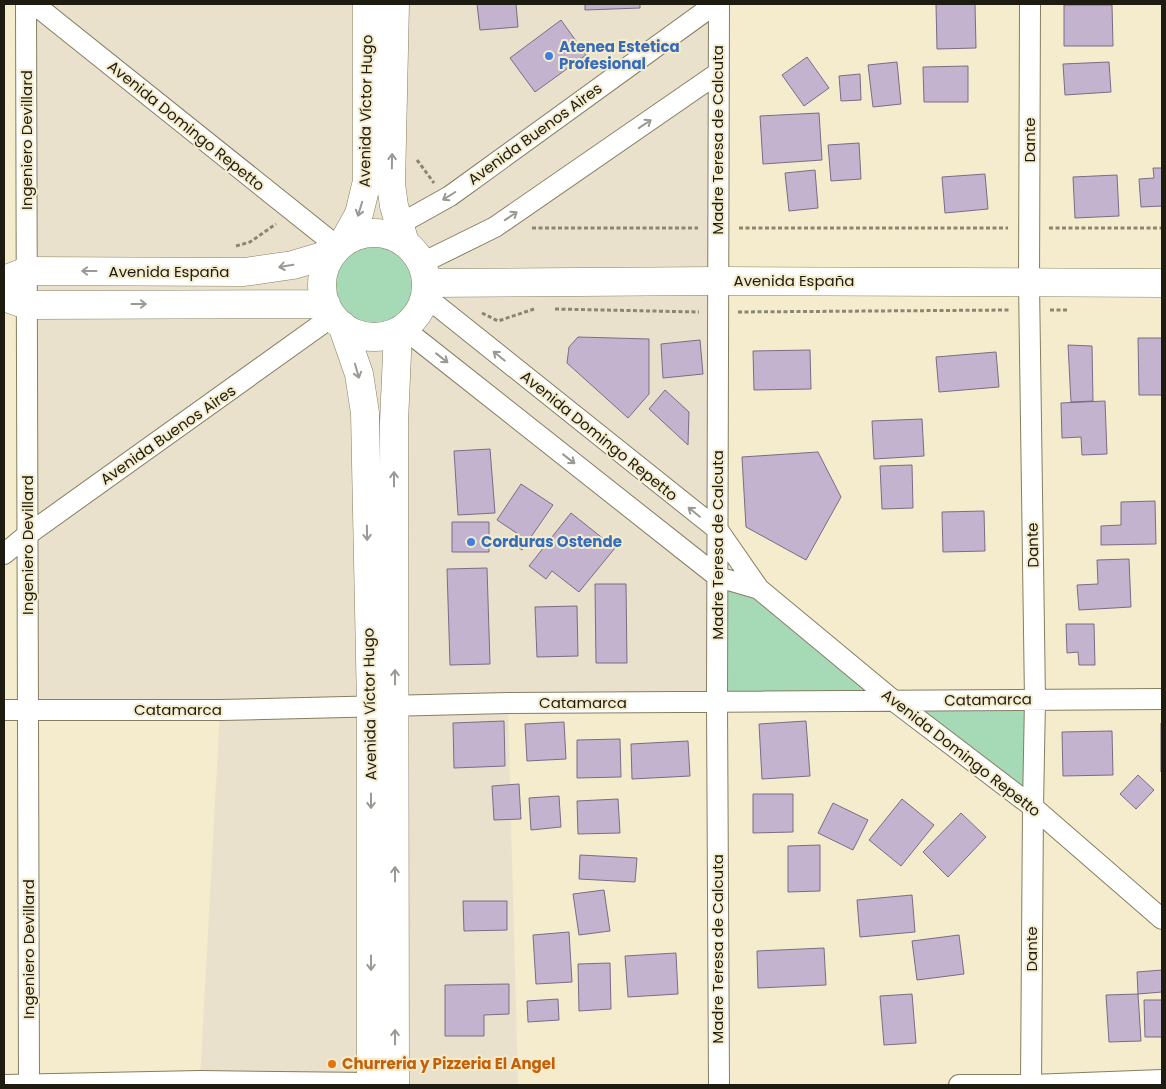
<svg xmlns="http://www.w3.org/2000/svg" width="1166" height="1089" font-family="Poppins,sans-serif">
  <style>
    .commercial { fill: #eae1cc }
    .green { fill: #a6dab6 }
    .building { fill: #c3b3cf; stroke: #7a6c85 }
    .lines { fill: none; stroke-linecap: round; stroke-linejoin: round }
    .minor-casing { stroke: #857e61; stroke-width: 22 }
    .secondary-casing { stroke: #857e61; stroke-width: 29 }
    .path { stroke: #8b8671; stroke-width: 3; stroke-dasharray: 4 2.5; stroke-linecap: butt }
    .minor { stroke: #fff; stroke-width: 20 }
    .secondary { stroke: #fff; stroke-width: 28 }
    .oneway { stroke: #9a9993 }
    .shop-dot { fill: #3f7fe0; stroke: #f4eccd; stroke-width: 2 }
    .food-dot { fill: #e8710a; stroke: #f4eccd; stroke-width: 2 }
    .labels { text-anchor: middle; stroke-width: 4; stroke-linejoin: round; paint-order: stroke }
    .shop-label { font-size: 15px; font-weight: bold; fill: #366cbe; stroke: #f4eccd; text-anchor: start }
    .street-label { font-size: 15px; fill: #1e1c10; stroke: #f4eccd }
    .food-label { font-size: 15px; font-weight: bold; fill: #c56008; stroke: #f4eccd; text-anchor: start }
  </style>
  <rect width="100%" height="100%" fill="#f4eccd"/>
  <path class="commercial" d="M27,4H719L717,703L508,708L518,1085H367L200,1081L220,710H28Z"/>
  <path class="green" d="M334 284a40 40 0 1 1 80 0a40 40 0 1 1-80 0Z
    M721,578L759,589L894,701L1035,700L1033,807L894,701L717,703Z"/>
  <path class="building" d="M477,4H516L518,27L480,30Z
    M585,4H640V8L585,10Z
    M936,4H975L976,48L937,49Z
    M1064,5H1112L1113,46H1064Z
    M561,20L586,55L535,92L510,58Z
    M807,57L829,88L804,106L782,75Z
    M897,62L901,104L873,107L868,65Z
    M1109,62L1111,92L1065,95L1063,64Z
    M968,66V102H924L923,67Z
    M860,74L861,100L841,101L839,76Z
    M819,113L822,160L763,164L760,116Z
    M859,143L861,179L831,181L828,145Z
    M1153,168H1162V206L1141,207L1139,179L1154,178Z
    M815,170L818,208L789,211L785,173Z
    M985,174L988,209L945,213L942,177Z
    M1117,175L1119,216L1075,218L1073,177Z
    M578,337L649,339V394L628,418L567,363L569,347Z
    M1138,338H1162V395H1139Z
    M700,340L703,374L663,378L661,344Z
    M1068,345L1092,346L1093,401L1071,402Z
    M810,350L811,389L754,390L753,351Z
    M996,352L999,387L939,392L936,357Z
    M665,390L689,412L688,445L649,409Z
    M1105,401L1107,454L1082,455L1081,437L1062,438L1061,403Z
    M922,419L924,456L874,459L872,421Z
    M490,449L495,513L458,515L454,451Z
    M818,452L841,497L806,560L746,527L742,457Z
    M912,465L913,508L882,509L880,466Z
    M521,484L553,505L522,550L512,543L518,534L497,520Z
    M1155,501L1156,544L1101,545V526L1121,525V502Z
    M984,511L985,551L943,552L942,512Z
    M571,513L615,548L579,592L552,571L546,579L529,566Z
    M452,522H489V552H452Z
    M1129,559L1131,607L1079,610L1077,585L1098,584L1097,560Z
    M487,568L490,664L450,665L447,569Z
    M595,584H626L627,663H596Z
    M577,606L578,656L537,657L535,607Z
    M1066,624H1094L1095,665H1079L1078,652L1067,653Z
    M504,721L505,766L454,768L453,723Z
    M806,721L810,776L762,779L759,724Z
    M564,722L566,759L527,761L525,724Z
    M1161,723H1162V772H1161Z
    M1112,731L1113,775L1063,776L1062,732Z
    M620,739L621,777L577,778V740Z
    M688,741L690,776L632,779L631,744Z
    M1138,775L1154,790L1136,809L1120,794Z
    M519,784L521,819L494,820L492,786Z
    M753,794H793V832L753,833Z
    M559,796L561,827L531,830L529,798Z
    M618,799L620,833L578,834L577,801Z
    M902,799L934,825L901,866L869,840Z
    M833,803L868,820L853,850L818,833Z
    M961,813L986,837L948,877L923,852Z
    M820,845V891L788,892V846Z
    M580,855L637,858L635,882L579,879Z
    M604,890L610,931L579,935L573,894Z
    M912,895L915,932L860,937L857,900Z
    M463,901H507V930L464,931Z
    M569,932L572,982L536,984L533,935Z
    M959,935L964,974L917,980L912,941Z
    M824,948L826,985L758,988L757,951Z
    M676,953L678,994L628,997L625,956Z
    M610,963L611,1009L579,1011L578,964Z
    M1162,970V992L1138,994L1137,972Z
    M509,984V1014L484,1015V1036H445V985Z
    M912,994L916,1043L884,1045L880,996Z
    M1138,994L1141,1041L1109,1042L1106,995Z
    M558,999L559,1020L528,1022L527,1001Z
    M1144,1000H1162V1037H1145Z"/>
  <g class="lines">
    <g class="minor-casing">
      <path id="minor" d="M26,4L29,1085
        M34,4L338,247
        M719,4L717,703L719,1085
        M1030,4L1029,283L1035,700L1033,807L1031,1085
        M400,224L450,196L715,4
        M422,263L495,227L718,73
        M425,296L718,530L759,589L894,701L1033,807L1162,919
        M403,328L718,577L759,589
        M4,554L27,535L333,316
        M4,710H221L508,703L1162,699
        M5,1085L200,1081L371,1083L378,1085
        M959,1085H1031L1162,1080"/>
    </g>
    <g class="secondary-casing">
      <path id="secondary" d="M395,4L391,184L394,206L405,243
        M322 285a52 52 0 1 1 104 0a52 52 0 1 1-104 0Z
        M343,243L359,214L367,181V4
        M4,280L27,271L244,272L293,265L333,253
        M426,283L718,281L1162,283
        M4,297L27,305L326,304
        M342,325L359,374L365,413L371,706V1085
        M395,1085L394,422L398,331"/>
    </g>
    <path class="path" d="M417,160L434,183
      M532,228H698
      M739,228H1008
      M1049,228H1162
      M236,246L250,242L276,224
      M555,309L699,312
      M1050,310H1069
      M738,312L1009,310
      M482,313L498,321L534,309"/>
    <use href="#minor" class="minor"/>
    <use href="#secondary" class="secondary"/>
  </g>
  <defs><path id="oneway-shaft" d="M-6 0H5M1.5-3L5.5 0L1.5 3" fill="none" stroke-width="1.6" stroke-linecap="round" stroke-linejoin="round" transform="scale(1.25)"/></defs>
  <g class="oneway">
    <use href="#oneway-shaft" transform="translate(645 124) rotate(-34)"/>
    <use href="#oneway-shaft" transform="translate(392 161) rotate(-89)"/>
    <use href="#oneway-shaft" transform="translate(449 196) rotate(148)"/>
    <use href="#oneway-shaft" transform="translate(360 209) rotate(107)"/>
    <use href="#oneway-shaft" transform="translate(511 216) rotate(-34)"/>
    <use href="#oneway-shaft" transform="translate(286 266) rotate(171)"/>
    <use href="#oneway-shaft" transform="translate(89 271) rotate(-180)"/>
    <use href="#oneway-shaft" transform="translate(139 304)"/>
    <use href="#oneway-shaft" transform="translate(499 356) rotate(-141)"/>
    <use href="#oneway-shaft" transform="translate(442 358) rotate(38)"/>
    <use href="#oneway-shaft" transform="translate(357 371) rotate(74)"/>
    <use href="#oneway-shaft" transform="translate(569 459) rotate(38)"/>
    <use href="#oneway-shaft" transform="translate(394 479) rotate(-90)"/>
    <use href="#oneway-shaft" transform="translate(694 512) rotate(-141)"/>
    <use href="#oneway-shaft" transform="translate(367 533) rotate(89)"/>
    <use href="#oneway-shaft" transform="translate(395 677) rotate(-90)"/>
    <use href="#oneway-shaft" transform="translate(371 801) rotate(90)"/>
    <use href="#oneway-shaft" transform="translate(395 874) rotate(-90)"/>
    <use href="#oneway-shaft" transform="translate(371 963) rotate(90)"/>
    <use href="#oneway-shaft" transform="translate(395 1037) rotate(-90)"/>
  </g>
  <g class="shop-dot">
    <circle cx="549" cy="56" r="5"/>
    <circle cx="471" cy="542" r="5"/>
  </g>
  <circle class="food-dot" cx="332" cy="1064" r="5"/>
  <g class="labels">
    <g class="shop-label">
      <text x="559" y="52">Atenea Estetica<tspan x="559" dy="17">Profesional</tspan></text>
      <text x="481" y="547">Corduras Ostende</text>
    </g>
    <g class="street-label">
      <text transform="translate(366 111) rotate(-89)" y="5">Avenida Víctor Hugo</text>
      <text transform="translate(186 126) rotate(39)" y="5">Avenida Domingo Repetto</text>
      <text transform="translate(535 134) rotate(-36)" y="5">Avenida Buenos Aires</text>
      <text transform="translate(27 140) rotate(-90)" y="5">Ingeniero Devillard</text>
      <text transform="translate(718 140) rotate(-90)" y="5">Madre Teresa de Calcuta</text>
      <text transform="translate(1030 140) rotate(-90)" y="5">Dante</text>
      <text x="169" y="277">Avenida España</text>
      <text x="794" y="286">Avenida España</text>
      <text transform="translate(168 435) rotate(-35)" y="5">Avenida Buenos Aires</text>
      <text transform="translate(599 436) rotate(39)" y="5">Avenida Domingo Repetto</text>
      <text transform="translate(28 545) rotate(-90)" y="5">Ingeniero Devillard</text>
      <text transform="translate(718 545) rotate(-90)" y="5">Madre Teresa de Calcuta</text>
      <text transform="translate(1033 545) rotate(-91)" y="5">Dante</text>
      <text transform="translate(988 700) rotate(-1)" y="5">Catamarca</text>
      <text x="583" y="708">Catamarca</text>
      <text transform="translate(370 704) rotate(-91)" y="5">Avenida Víctor Hugo</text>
      <text x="178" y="715">Catamarca</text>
      <text transform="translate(961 753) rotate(38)" y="5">Avenida Domingo Repetto</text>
      <text transform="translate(29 949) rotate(-90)" y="5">Ingeniero Devillard</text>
      <text transform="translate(718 949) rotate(-90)" y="5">Madre Teresa de Calcuta</text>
      <text transform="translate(1032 949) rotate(-90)" y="5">Dante</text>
    </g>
    <g class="food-label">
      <text x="342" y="1069">Churreria y Pizzeria El Angel</text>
    </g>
  </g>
  <rect width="1166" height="1089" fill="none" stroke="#1e1c10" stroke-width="10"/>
</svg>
